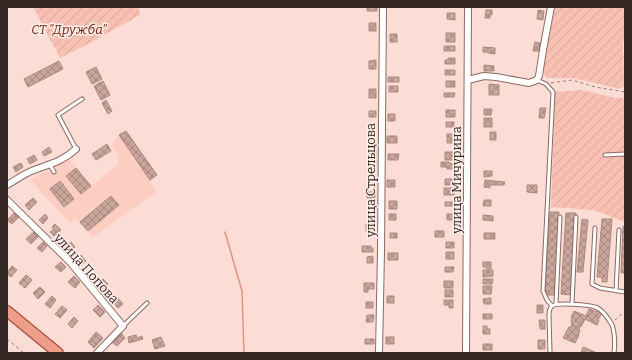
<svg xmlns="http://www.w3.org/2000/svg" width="632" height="360" font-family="Bitter,serif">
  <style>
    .built { fill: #fccec2 }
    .garden { fill: url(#garden-furrows) }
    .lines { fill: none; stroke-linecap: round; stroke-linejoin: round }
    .stream { stroke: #df9380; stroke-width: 1.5 }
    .building { fill: url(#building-cross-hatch); stroke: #ac8980 }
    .lane-casing { stroke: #8b6a61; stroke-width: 5 }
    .street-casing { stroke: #8b6a61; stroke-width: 8 }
    .primary-casing { stroke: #a54933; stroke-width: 12 }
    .path { stroke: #927c77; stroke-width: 1; stroke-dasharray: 3 3; stroke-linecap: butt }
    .lane { stroke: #fff; stroke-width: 3 }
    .street { stroke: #fff; stroke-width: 6 }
    .primary { stroke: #ed9d89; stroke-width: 10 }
    .labels { text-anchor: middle; stroke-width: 3; stroke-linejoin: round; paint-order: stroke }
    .park-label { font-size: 13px; font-style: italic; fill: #741b03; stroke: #feeeea }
    .street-label { font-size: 13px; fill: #352724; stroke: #feeeea }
  </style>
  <defs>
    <pattern id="garden-furrows" width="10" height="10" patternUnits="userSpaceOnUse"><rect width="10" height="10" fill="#f8c0b2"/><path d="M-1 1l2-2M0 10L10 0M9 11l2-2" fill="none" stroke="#d5a599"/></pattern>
    <pattern id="building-cross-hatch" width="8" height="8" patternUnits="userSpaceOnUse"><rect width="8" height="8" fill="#c9a59c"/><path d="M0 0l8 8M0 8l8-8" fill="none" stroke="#a4867f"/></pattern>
  </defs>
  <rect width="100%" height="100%" fill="#fcddd5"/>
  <path class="built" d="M126,131L157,175L150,180L157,192L93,237L88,231L75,219L70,223L30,180L46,171L52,173L56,171L57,164L69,159L91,186L118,165V156L112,145L119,135Z"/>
  <path class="garden" d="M33,7H138L140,15L86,45L60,58Z
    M555,7H625V35L623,43L624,86L620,89L573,78H546L543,71Z
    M582,90L615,98H625V222L593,210L551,207L555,92Z"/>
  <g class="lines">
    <path class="stream" d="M225,232L242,291L244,353"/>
  </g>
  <path class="building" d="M367,7H377V11H367Z
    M486,10H492V15H490V18H485Z
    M538,10L544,11L543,20L537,19Z
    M447,13H455V20L447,19Z
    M369,23H376V31H369Z
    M446,33H455V42H446Z
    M390,34H397V42H390Z
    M535,42L540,43L539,51H533Z
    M444,46H455V51H444Z
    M483,47L495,48V54L488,53V52H483Z
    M448,58H455V64H445V60H448Z
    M376,60V69H369V61Z
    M59,61L63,69L28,87L24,79Z
    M484,65L494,66V71H484Z
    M96,67L102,79L92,84L86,72Z
    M445,70H455V75H445Z
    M388,77H399V82H388Z
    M103,81L110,95L101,100L94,86Z
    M446,81H455V87H446Z
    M489,84L499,85V95H489Z
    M389,86H398V92H389Z
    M369,89H376V98H369Z
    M444,93H455L454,97H444Z
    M106,100L112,111L108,114L102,103Z
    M540,108H546L544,118H539Z
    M484,109H492L491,115H484Z
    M446,110H455V117H446Z
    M369,111H376V117H369Z
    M388,114H395V121H388Z
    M484,118H492V127H484Z
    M446,122H454V127H446Z
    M126,131L157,175L150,180L119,135Z
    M490,132H496V140H490Z
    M447,134H454V143H447Z
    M387,136H397V143H387Z
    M107,144L111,151L96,160L92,154Z
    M49,147L52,152L44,156L42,152Z
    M369,150H376V156H369Z
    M445,152H454V160H445Z
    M388,154H399L398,160H388Z
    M34,155L37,160L30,164L27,159Z
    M368,158H376V164H372V167H368Z
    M441,162H449V163L453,164V169H447V167H441Z
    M21,163L23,167L16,172L13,167Z
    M76,168L91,186L81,194L66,176Z
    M484,171H492V176L484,177Z
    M445,179H454V185H445Z
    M387,180H395V187H387Z
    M485,180L505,182L504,185H490V188L484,187Z
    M60,181L74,199L64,207L50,189Z
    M527,185H537V193L527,192Z
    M444,188H454V195H444Z
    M367,192H375V198H367Z
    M111,196L119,205L88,231L80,222Z
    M33,198L37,202L29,210L25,205Z
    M484,200H491V206H483Z
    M389,201H397V209H389Z
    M445,202H454V206H445Z
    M550,212H559L555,295H545Z
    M14,213L19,217L12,224L7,220Z
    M566,213H576L571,295L561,294Z
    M45,214L48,218L43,224L39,220Z
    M389,214H396V220H389Z
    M447,214H454V220H447Z
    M483,215L493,216V221L483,220Z
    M582,219L588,220L583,272H577Z
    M602,219H612L607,282H602V277H597Z
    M55,224L61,230L54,236L50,232L54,229L52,227Z
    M366,224H375V228L372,229V231H366Z
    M623,226H625V273H621Z
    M435,231H444V237H435Z
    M34,232L39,236L31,244L26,239Z
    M390,233H397V238H390Z
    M484,233H495V239H484Z
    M43,242L47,246L42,252L37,248Z
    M71,242L75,247L69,253L64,248Z
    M446,242H454V248H446Z
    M362,246H371V248H373V252H362Z
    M446,252H454V259H446Z
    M388,253H398V260H388Z
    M81,255L86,261L81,265L76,260Z
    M373,256V263H367V257Z
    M61,262L66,267L61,272L55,267Z
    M483,262H491V269H487L486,267H483Z
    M12,266L17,270L11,277L7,274V273Z
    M445,267H454L453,272H445Z
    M483,270H493V276L483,277Z
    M26,275L32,280L25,288L19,283Z
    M74,276L80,282L75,288L68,282Z
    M103,279L108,284L102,289L97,284Z
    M483,279H493L492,284H483Z
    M444,281H453V288H444Z
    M364,283H374V289H368V292H364Z
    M483,286H492L491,294H483Z
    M40,287L45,292L38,299L33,293Z
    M445,290H453V297H445Z
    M115,295L123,304L118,308L110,299Z
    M52,296L56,300L50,308L45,304Z
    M387,296H394V303H387Z
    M491,298V304H484L483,299Z
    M444,300H453V308H449V305H444Z
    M366,302H373V308H366Z
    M98,305L105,312L100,317L93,310Z
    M537,305H543V313H537Z
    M62,306L67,310L60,318L55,314Z
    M589,309L602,313L598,320H599L597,325L585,319L581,327L580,326L579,330L580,331L578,335H579L575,343L563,338L569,327H571L572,323L571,322L572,319L571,318L574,311L586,316Z
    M483,314H492V319H483Z
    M367,315H374L373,322H366Z
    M74,317L78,321L72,328L68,324Z
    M539,320H545V329H540Z
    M483,326H487V329H490V334H483Z
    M96,332L103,338L94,348L88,342Z
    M121,333L125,338L117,346L112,342Z
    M136,335L137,338L142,336L143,339L129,343L128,337Z
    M161,337L165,346L155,349L152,340Z
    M386,337H394V344H386Z
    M365,339H374V344H365Z
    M538,340H545V349H538Z
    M483,344H492V350H483Z
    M583,347L595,352L594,353H581Z"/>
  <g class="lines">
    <g class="lane-casing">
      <path id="lane" d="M537,80L546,84L553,92L543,291L547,300L552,306
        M76,149L58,115L82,99
        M605,155L625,154
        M50,165L54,172
        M595,228L592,284L600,288L625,292
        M616,291L619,230
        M556,304L558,260L560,217
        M572,304L576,217
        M123,326L147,303
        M550,353L549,315C549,312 550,308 552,306C557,302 589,305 595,307C602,309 609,319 612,325C615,332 615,346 614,353"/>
    </g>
    <g class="street-casing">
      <path id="street" d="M468,80L484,76L496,77L529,83L537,80L539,76L543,50L551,7
        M7,185C16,180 25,173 34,170C50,164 63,161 76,149
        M7,200L71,263L123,326L97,353
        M379,353L381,251L383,7
        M466,353L468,7"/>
    </g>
    <g class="primary-casing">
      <path id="primary" d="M7,311L58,353"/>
    </g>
    <path class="path" d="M551,83L572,80L595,87L625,92
      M615,320L625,311
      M7,339L24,353"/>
    <use href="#lane" class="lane"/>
    <use href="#street" class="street"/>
    <use href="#primary" class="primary"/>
  </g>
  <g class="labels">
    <g class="park-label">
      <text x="69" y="34">СТ "Дружба"</text>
    </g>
    <g class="street-label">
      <text transform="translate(370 180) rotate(-90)" y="5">улица Стрельцова</text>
      <text transform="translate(456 180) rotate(-90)" y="5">улица Мичурина</text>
      <text transform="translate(87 268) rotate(48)" y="5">улица Попова</text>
    </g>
  </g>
  <rect width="632" height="360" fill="none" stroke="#352724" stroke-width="16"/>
</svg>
